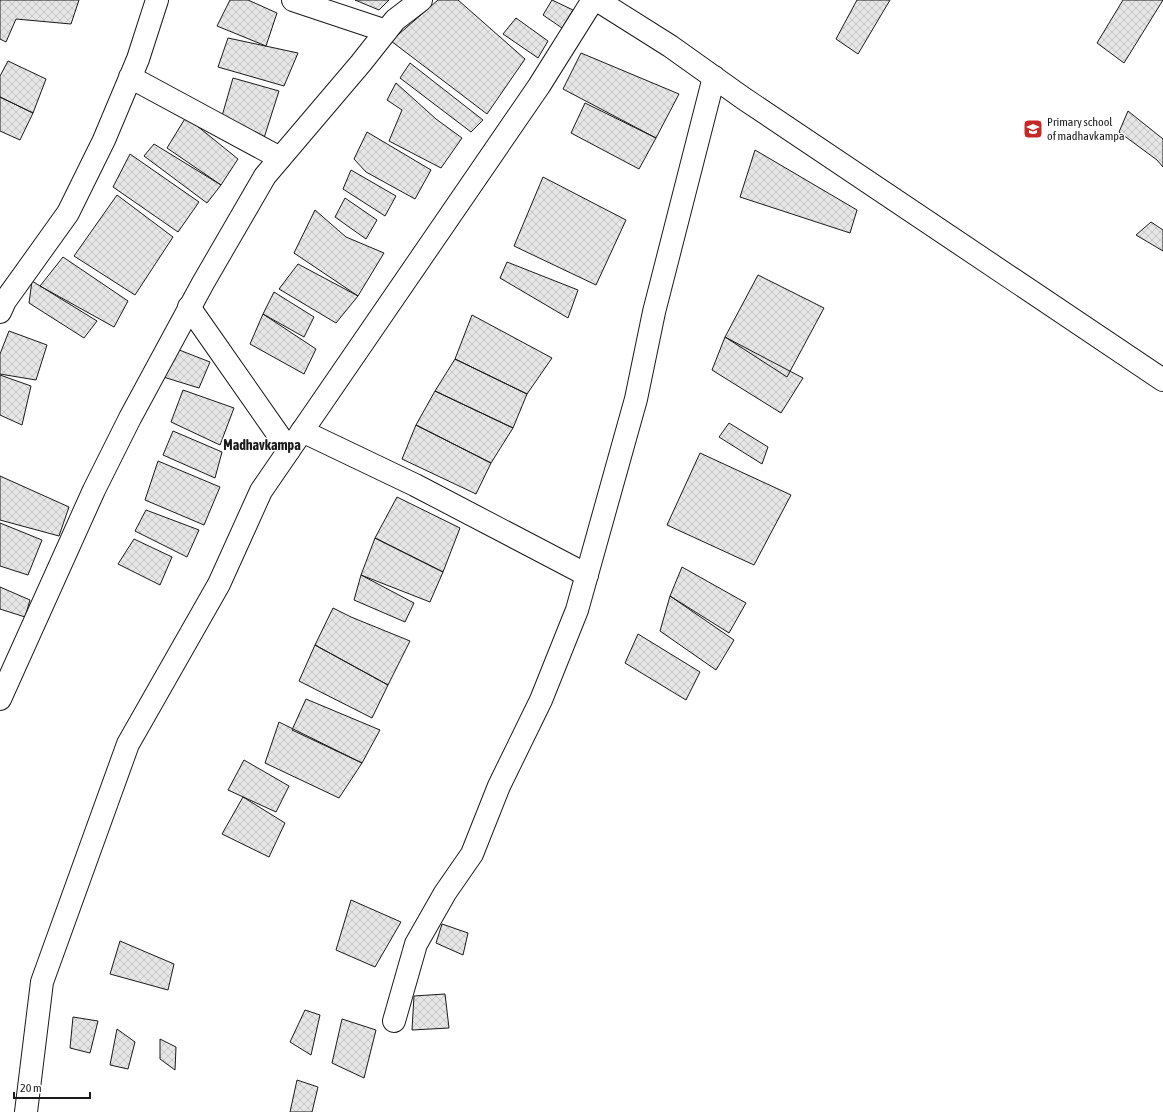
<svg xmlns="http://www.w3.org/2000/svg" width="1163" height="1112" font-family="'Asap Condensed',sans-serif">
  <style>
    .building { fill: url(#building-cross-hatch); stroke: #1a1a1a }
    .lines { fill: none; stroke-linecap: round; stroke-linejoin: round }
    .street-casing { stroke: #1a1a1a; stroke-width: 24 }
    .secondary-casing { stroke: #1a1a1a; stroke-width: 24 }
    .street { stroke: #fff; stroke-width: 22 }
    .secondary { stroke: #fff; stroke-width: 22 }
    .labels { text-anchor: middle; stroke-width: 3; stroke-linejoin: round; paint-order: stroke }
    .poi-label { font-size: 12px; fill: #1a1a1a; stroke: #fff; text-anchor: start }
    .quarter-label { font-size: 14px; font-weight: bold; fill: #1a1a1a; stroke: #fff }
  </style>
  <defs>
    <pattern id="building-cross-hatch" width="8" height="8" patternUnits="userSpaceOnUse"><rect width="8" height="8" fill="#e6e6e6"/><path d="M0 0l8 8M0 8l8-8" fill="none" stroke="#c5c5c5"/></pattern>
  </defs>
  <rect width="100%" height="100%" fill="#fff"/>
  <path class="building" d="M0,0H79L71,24L16,19L6,42L0,39Z
    M230,0H248L277,13L266,46L217,26Z
    M355,0H389L379,10Z
    M438,0H458L525,59L487,114L391,41Z
    M552,0L573,10L562,28L543,15Z
    M857,0H890L858,54L836,39Z
    M1123,0H1163L1124,63L1097,43Z
    M516,18L548,41L538,58L503,34Z
    M228,38L298,53L284,86L218,67Z
    M581,53L679,94L656,138L563,89Z
    M8,61L46,79L33,113L0,97V76Z
    M410,63L483,120L471,132L400,78Z
    M233,78L279,91L264,138L222,116Z
    M396,83L436,119L462,138L441,168L389,141L402,110L387,100Z
    M0,97L33,113L20,140L0,131Z
    M585,103L656,138L639,169L571,133Z
    M1128,111L1163,139V167L1157,160L1119,132Z
    M186,117L238,159L221,185L167,148Z
    M367,132L431,170L415,199L366,172L354,159Z
    M154,144L221,185L207,203L144,156Z
    M755,150L857,210L850,233L740,197Z
    M130,154L199,202L178,232L113,187Z
    M351,170L396,196L385,216L343,189Z
    M543,177L626,220L596,285L514,246Z
    M117,195L173,237L135,295L74,256Z
    M345,198L377,220L366,239L335,217Z
    M315,210L346,237L384,253L358,296L294,253Z
    M1151,222L1163,230V251L1136,235Z
    M63,257L128,301L114,327L40,286Z
    M507,262L578,290L568,318L500,278Z
    M298,264L358,296L336,323L279,289Z
    M758,275L824,308L787,377L725,337Z
    M32,281L97,321L84,338L29,303Z
    M274,292L314,317L304,337L263,314Z
    M263,314L316,349L304,374L250,344Z
    M472,315L552,358L527,394L455,359Z
    M9,331L47,345L36,380L0,374V354Z
    M725,337L803,378L781,413L712,370Z
    M169,346L210,362L199,388L160,376Z
    M455,359L527,394L513,428L435,391Z
    M0,375L31,386L22,425L0,415Z
    M183,390L234,408L220,445L171,422Z
    M435,391L513,428L491,463L416,425Z
    M729,423L768,447L762,464L719,437Z
    M416,425L491,463L476,494L402,459Z
    M173,431L222,452L215,478L163,455Z
    M700,453L791,495L754,565L667,525Z
    M158,461L220,487L204,525L145,500Z
    M0,476L69,507L59,536L0,520Z
    M397,497L460,528L443,572L375,538Z
    M146,510L199,530L187,557L135,531Z
    M0,523L42,540L28,575L0,566Z
    M375,538L443,572L430,602L361,575Z
    M134,539L172,557L160,585L118,564Z
    M682,567L746,603L729,633L670,596Z
    M361,575L414,603L405,622L354,600Z
    M0,587L30,600L25,617L0,609Z
    M670,596L734,640L716,670L660,631Z
    M333,608L351,617L410,641L388,685L315,645Z
    M638,634L700,672L686,700L625,663Z
    M315,645L388,685L372,718L299,681Z
    M306,699L380,730L362,763L292,730Z
    M279,722L362,763L339,798L265,763Z
    M244,760L289,786L276,812L228,790Z
    M243,797L285,823L269,857L222,834Z
    M351,900L401,922L375,967L336,950Z
    M442,924L468,933L463,955L436,943Z
    M120,941L174,964L168,990L110,974Z
    M445,994L449,1028L412,1030L414,996Z
    M305,1010L320,1015L311,1055L290,1042Z
    M73,1017L98,1021L90,1053L70,1048Z
    M342,1019L376,1030L364,1078L332,1063Z
    M117,1029L135,1042L128,1069L110,1065Z
    M160,1039L176,1047L175,1070L160,1059Z
    M297,1080L318,1087L312,1112H290Z"/>
  <g class="lines">
    <g class="street-casing">
      <path id="street" d="M293,0L386,31
        M130,77L280,158
        M189,307L289,450
        M0,312L5,301L68,213L104,140L138,59L157,0
        M302,431L415,485L587,575"/>
    </g>
    <g class="secondary-casing">
      <path id="secondary" d="M597,0L670,46L743,98L1163,380
        M0,699L94,490L130,418L203,283L265,176L361,63L395,20L421,0
        M394,1021L416,944L445,893L472,854L499,786L541,700L577,610L636,399L654,312L714,77
        M26,1112L42,982L128,744L219,584L261,491L539,86L593,0"/>
    </g>
    <use href="#street" class="street"/>
    <use href="#secondary" class="secondary"/>
  </g>
  <defs>
    <g id="school-square" transform="scale(1)"><rect x="-9" y="-9" width="18" height="18" rx="4" fill="#c62828" stroke="#fff"/><path d="M0-5L7-2L0 1L-7-2ZM-4 1L0 2.5L4 1V4Q0 6-4 4Z" fill="#fff"/></g>
  </defs>
  <g fill-rule="evenodd">
    <use href="#school-square" x="1033" y="129"/>
  </g>
  <g class="labels">
    <g class="poi-label">
      <text x="1047" y="126">Primary school<tspan x="1047" dy="14">of madhavkampa</tspan></text>
    </g>
    <g class="quarter-label">
      <text x="262" y="450">Madhavkampa</text>
    </g>
  </g>
  <path d="M14 1092v6h76v-6" fill="none" stroke="#1a1a1a" stroke-width="2"/>
  <text x="20" y="1092" font-size="12" fill="#1a1a1a" stroke="#ffffff" stroke-width="3" paint-order="stroke">20 m</text>
</svg>
